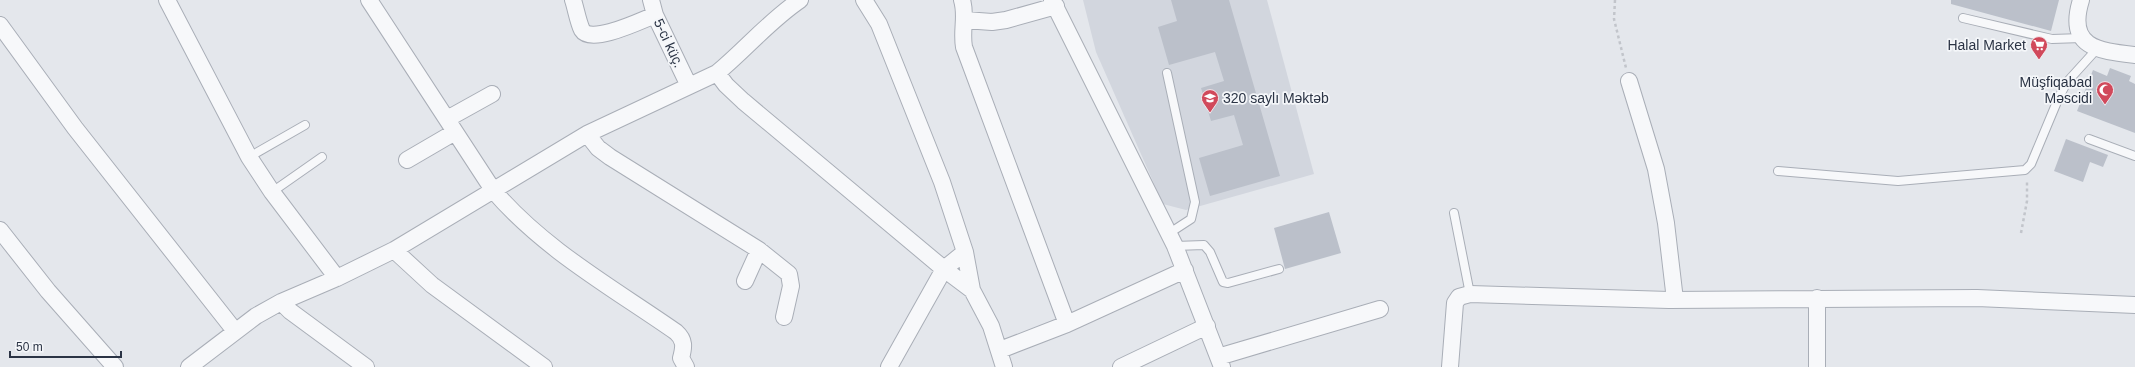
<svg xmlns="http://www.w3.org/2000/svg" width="2135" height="367" font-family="Arial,sans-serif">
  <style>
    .built { fill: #d2d6de }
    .building { fill: #bbc0ca }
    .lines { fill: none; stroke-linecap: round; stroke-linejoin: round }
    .service-casing { stroke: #a9aeb7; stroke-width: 10 }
    .minor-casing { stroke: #a9aeb7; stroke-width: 18 }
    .path { stroke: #c2c5cb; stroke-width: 2.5; stroke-dasharray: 3 3; stroke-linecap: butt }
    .service { stroke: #f7f8fa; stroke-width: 8 }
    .minor { stroke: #f7f8fa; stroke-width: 16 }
    .labels { text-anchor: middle; stroke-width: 3.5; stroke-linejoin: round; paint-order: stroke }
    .street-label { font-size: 14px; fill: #2b3445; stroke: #f4f6f9 }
    .poi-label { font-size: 14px; fill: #2b3445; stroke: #f4f6f9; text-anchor: end }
  </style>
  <rect width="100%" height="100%" fill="#e4e7ec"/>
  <path class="built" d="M1083,0H1267L1314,174L1186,210L1163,204L1096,52Z"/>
  <path class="building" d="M1171,0H1229L1280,176L1210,196L1199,158L1243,145L1234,115L1211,121L1201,88L1224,81L1215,52L1169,65L1158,27L1177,21Z
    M1951,0H2059L2051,31L1951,4Z
    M2110,68L2131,76L2129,81L2135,84V133L2077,111L2093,70L2107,76Z
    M2066,139L2108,155L2103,167L2090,162L2083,182L2054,171Z
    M1329,212L1341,253L1285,269L1274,228Z"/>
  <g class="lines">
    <g class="service-casing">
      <path id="service" d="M1963,18L2052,39L2082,38
        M1167,73L1195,202L1191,219L1168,234
        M2089,139L2135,156
        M249,157L305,125
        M1778,171L1898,181L2025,170L2031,164L2059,97L2067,82L2096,50
        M272,192L322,157
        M1454,213L1470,294
        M1175,246L1204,245L1210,252L1223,282L1228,283L1279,269"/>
    </g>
    <g class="minor-casing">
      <path id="minor" d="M167,0L249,157L272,192L337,278
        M369,0L493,190C543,249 613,288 676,332C685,340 684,347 681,358L686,367
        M573,0C576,9 578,22 582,30C591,45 642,20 655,15
        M651,0L655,15L689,86
        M864,0L879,24L942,182L965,252L972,290L991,326L1004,367
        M962,0C967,16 961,30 964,47L1067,324
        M1052,0L1175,246L1222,367
        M2081,0C2066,48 2099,51 2135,55
        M965,20L992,22L1006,20L1056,6
        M0,25L75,128L235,331
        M717,73L726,85L743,101L944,269L972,290
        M1629,81L1656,169L1666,223L1675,300
        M447,119L492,94
        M587,134L598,148L610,157L759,250L789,274L791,286L784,317
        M407,160L455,132
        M0,230L48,291L115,367
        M394,250L432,285L544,367
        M745,281L759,250
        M281,302L290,311L366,367
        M1000,350L1067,324L1185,270
        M1218,357L1380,309
        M189,367L256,316L281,302L337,278L394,250L587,134L717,73C746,49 769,21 800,0
        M889,367L944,269L965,252
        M1121,367L1207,326
        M1450,367L1455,303L1459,297L1470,294L1669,300L1977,298L2135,305
        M1817,367V298"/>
    </g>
    <path class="path" d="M1615,0L1614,19L1626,68
      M2021,233L2027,201V180"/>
    <use href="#service" class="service"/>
    <use href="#minor" class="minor"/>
  </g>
  <defs>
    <g id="supermarket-pin" transform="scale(0.9)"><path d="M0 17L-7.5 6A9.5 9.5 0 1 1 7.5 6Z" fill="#d1495b" stroke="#f4f6f9"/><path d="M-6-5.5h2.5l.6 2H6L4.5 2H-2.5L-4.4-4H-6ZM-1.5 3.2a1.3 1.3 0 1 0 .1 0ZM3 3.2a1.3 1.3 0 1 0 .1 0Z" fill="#fff"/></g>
    <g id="mosque-pin" transform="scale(0.9)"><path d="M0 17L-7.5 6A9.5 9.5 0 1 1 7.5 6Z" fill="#d1495b" stroke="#f4f6f9"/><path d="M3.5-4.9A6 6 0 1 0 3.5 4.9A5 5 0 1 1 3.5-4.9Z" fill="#fff"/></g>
    <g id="school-pin" transform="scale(0.9)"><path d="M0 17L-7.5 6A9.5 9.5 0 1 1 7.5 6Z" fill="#d1495b" stroke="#f4f6f9"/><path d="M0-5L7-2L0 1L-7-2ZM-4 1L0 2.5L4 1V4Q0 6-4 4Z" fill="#fff"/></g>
  </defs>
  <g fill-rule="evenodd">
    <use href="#supermarket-pin" x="2039" y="45"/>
    <use href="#mosque-pin" x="2105" y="90"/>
    <use href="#school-pin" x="1210" y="98"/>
  </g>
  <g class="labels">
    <g class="street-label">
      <text transform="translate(669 43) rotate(65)" y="5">5-ci küç.</text>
    </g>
    <g class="poi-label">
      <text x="2026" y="50">Halal Market</text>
      <text x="2092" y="87">Müşfiqabad<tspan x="2092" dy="16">Məscidi</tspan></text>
      <text x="1223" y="103" text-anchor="start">320 saylı Məktəb</text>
    </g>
  </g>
  <path d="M10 351v6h111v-6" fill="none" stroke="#2b3445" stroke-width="2"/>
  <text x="16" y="351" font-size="12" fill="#2b3445" stroke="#f4f6f9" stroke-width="3" paint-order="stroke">50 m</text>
</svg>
